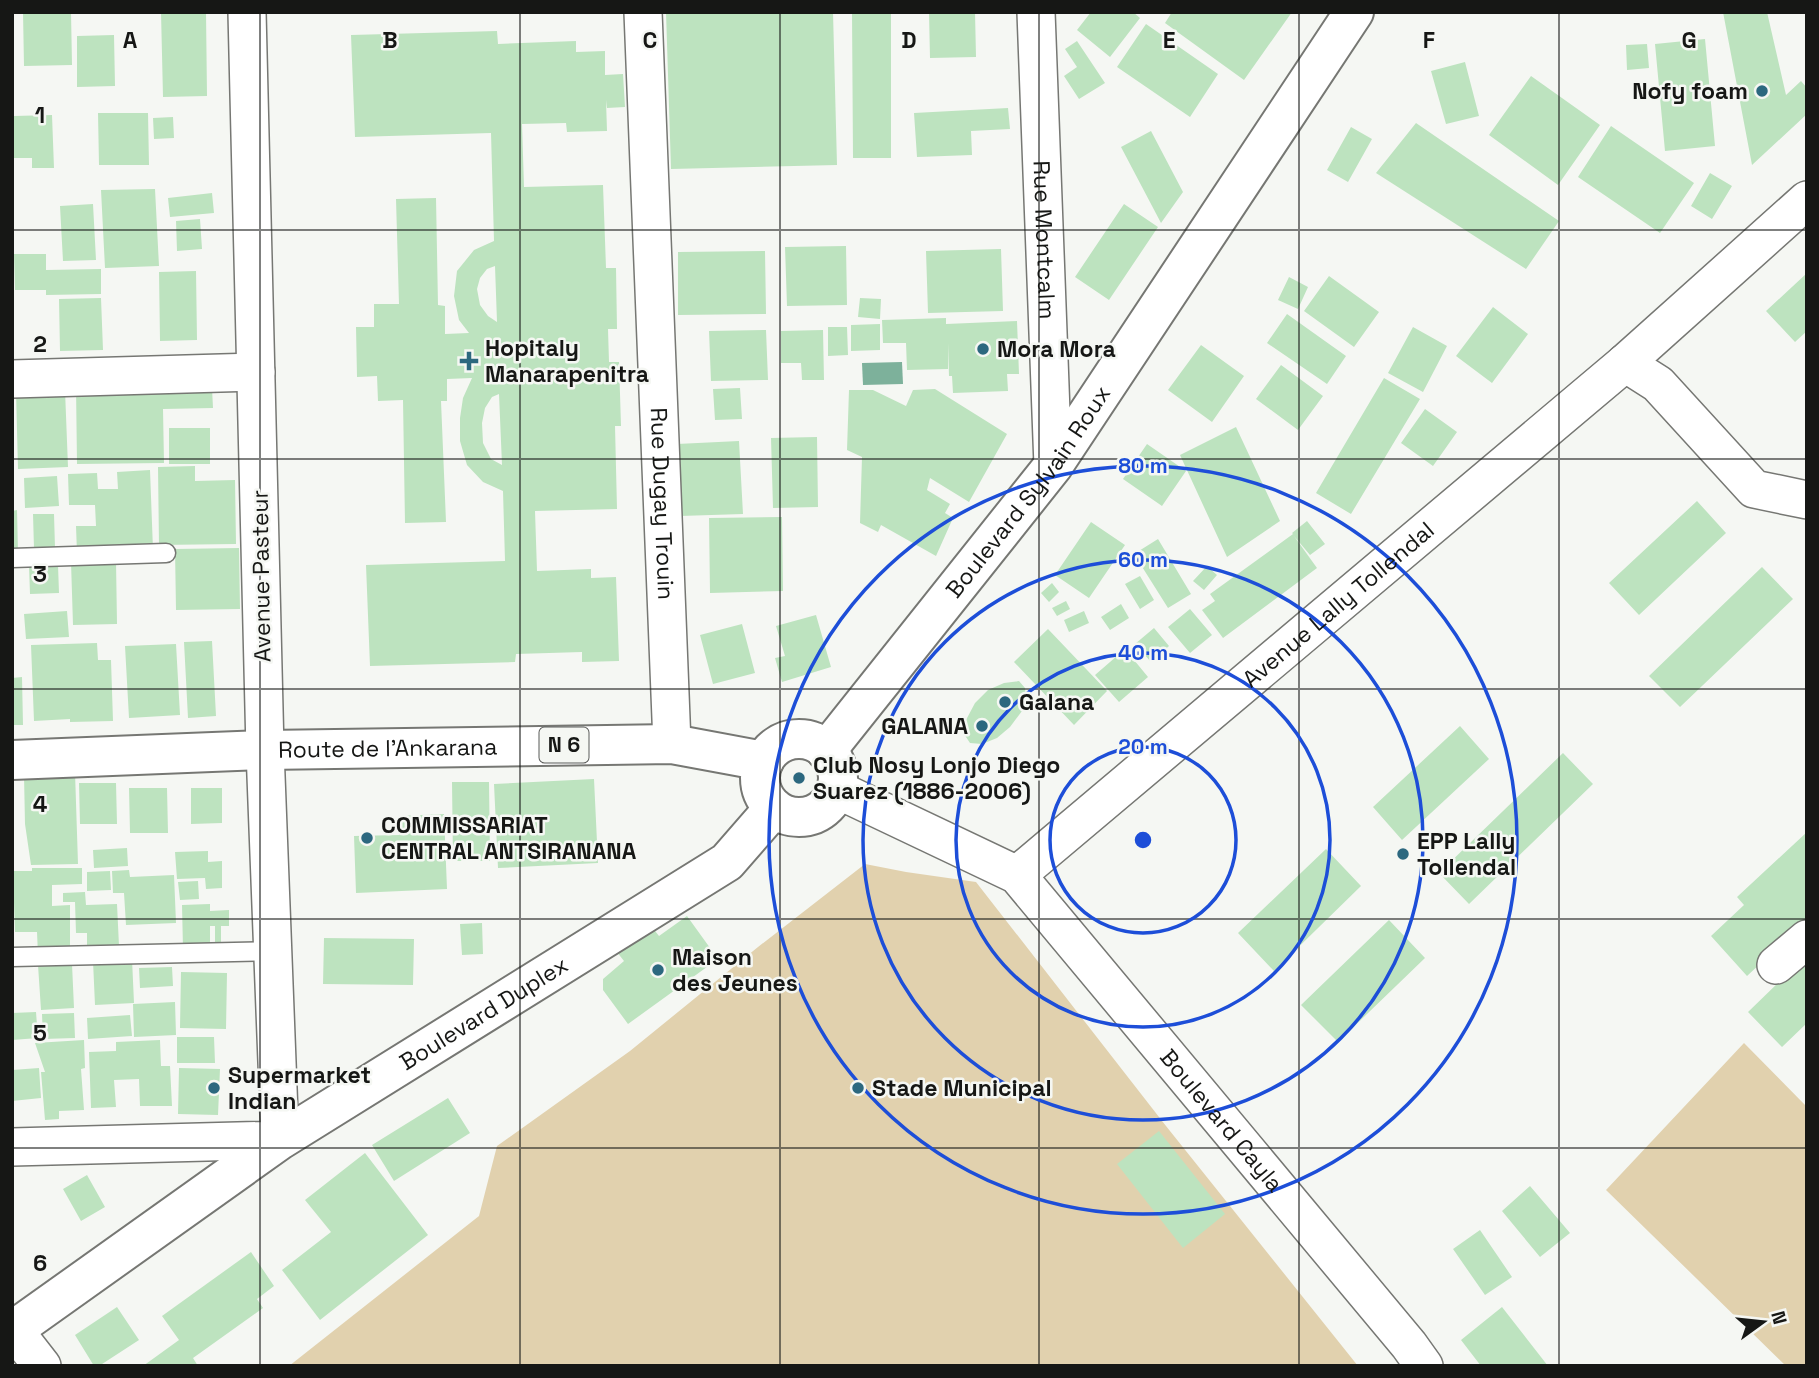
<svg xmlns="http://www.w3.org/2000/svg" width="1819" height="1378" font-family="'Space Grotesk',sans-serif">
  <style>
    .green { fill: #e1d1ae }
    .water { fill: #7db19b }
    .building { fill: #bde3bf; fill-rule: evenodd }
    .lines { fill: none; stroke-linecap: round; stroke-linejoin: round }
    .service-casing { stroke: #767773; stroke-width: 21 }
    .minor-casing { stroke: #767773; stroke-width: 40 }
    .secondary-casing { stroke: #767773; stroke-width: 42 }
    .primary-casing { stroke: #767773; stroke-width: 42 }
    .service { stroke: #fff; stroke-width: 18 }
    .minor { stroke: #fff; stroke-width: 37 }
    .secondary { stroke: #fff; stroke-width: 38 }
    .primary { stroke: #fff; stroke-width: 38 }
    .grid { fill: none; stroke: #161715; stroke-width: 2; stroke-opacity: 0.55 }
    .ring { fill: none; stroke: #1d4ed8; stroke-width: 3.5 }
    .poi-dot { fill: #2c687f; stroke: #f5f7f3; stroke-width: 2.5 }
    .labels { text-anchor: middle; stroke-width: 5; stroke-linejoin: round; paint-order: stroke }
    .shield { fill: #f5f7f3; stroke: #595a58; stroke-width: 2 }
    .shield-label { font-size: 21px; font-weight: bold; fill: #161715 }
    .poi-label { font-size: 23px; font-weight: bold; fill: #161715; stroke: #f5f7f3; text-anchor: start }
    .street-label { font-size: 23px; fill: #161715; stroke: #f5f7f3 }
    .grid-label { font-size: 23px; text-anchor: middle; font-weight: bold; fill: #161715; stroke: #f5f7f3; stroke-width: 5; stroke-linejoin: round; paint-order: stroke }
    .centre { fill: #1d4ed8; stroke: #f5f7f3; stroke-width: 3.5 }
    .ring-label { font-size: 21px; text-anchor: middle; font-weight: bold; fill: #1d4ed8; stroke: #f5f7f3; stroke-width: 5; stroke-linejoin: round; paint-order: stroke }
  </style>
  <rect width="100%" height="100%" fill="#f5f7f3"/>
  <path class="green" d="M865,864L906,872L976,882L1166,1126L1358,1366H289L479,1216L497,1146L630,1051L758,947Z
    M1744,1043L1807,1107V1366H1786L1606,1190Z"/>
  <path class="water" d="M902,362L903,384L863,385L862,363Z"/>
  <path class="building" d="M23,12H71L72,65L24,66Z
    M161,12H206L207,96L163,97Z
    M666,12H833L837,165L671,169Z
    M852,12H891V158H853Z
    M929,12H975L976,57L930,58Z
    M1091,12H1133L1140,18L1110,57L1077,30Z
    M1172,12H1292L1244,80L1165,23Z
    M1723,12H1767L1786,95L1801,81L1807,88V114L1752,165Z
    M1146,24L1218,74L1190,117L1117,67Z
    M497,31L498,44L576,41V52L605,51V75L623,74L625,107L607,108L606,100L607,131L567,132L566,123L522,124L524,187L603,185L606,268H616L617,329H608L609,362H619L621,426H615L617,509L535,511L537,571L591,569V578L616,577L619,661L582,662V652L516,654L515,662L370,666L366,565L505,561L503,491L483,482L467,465L460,441V418L463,398L472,378L447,379V401H441L446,522L405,523L403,400L378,401L377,376L357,377L356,327H374V304H399L396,199L436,198L438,305L445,306V334L469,333L459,320L454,296L457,271L474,250L494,241L491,133L355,137L351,35ZM495,266L497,322L488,316L480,305L477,289L480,278L487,269ZM499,394L502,465L491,459L483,443L482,423L485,408L492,397Z
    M114,35L115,86L77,87V36Z
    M1705,39L1715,146L1665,151L1655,44Z
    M1077,41L1105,83L1079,99L1064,76L1077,67L1065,49Z
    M1647,44L1649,68L1627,70L1626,45Z
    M1465,62L1479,116L1446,124L1431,71Z
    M1531,76L1600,125L1558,185L1489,135Z
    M1008,108L1010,129L971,131L972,155L917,157L914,113Z
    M98,113H148L149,165H99Z
    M52,115L54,168H32V158H14V116Z
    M173,117L174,138L154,139L153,118Z
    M1416,123L1559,221L1526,269L1376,173Z
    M1611,126L1694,183L1660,233L1578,177Z
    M1351,127L1372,139L1348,182L1327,170Z
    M1151,131L1183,192L1161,223L1121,147Z
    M1710,173L1732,186L1712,219L1691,206Z
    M155,189L159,266L105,268L101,190Z
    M212,193L214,213L170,217L168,198Z
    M93,204L96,260L63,261L60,206Z
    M1124,204L1158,227L1109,300L1075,277Z
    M200,219L202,249L177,251L176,221Z
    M846,246L847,305L787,306L785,247Z
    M1001,249L1003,311L928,313L926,251Z
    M765,251L766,314L678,315V252Z
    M14,254H46V270L101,269V294L46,295V290H15Z
    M196,271L197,340L160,341L159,272Z
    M1807,273V331L1795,342L1766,311Z
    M1329,276L1379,312L1354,347L1304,311Z
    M1289,277L1308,287L1298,309L1278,300Z
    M101,298L103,350L60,351L59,299Z
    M860,298L881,299L880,319L858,317Z
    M1493,307L1528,334L1492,383L1456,356Z
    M1287,314L1346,356L1327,384L1267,343Z
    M946,318V324L1017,321L1019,374H1007L1008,391L953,393L952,376H949L948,343V369L907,370L906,343H883L882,320Z
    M880,324V350L851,351V325Z
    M828,327H847L848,355L828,356Z
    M1413,327L1447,346L1423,392L1388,373Z
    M766,330L768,380L711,381L709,331Z
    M823,330L824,380H802L801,363H781V331Z
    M1201,345L1244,376L1212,422L1168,390Z
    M1281,365L1323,396L1298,430L1256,399Z
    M1384,378L1420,399L1351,514L1316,493Z
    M76,386L212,388L213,408L163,409L164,463L77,464Z
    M740,388L742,419L715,420L713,389Z
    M935,389L1007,434L969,502L930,478L927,490L950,504L945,513L953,518L936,556L881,525L878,532L860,523L862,457L847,450L849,390H873L906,406L913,390Z
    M65,390L68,467L18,469L16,391Z
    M1425,409L1457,432L1433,466L1401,443Z
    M1236,427L1280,521L1227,557L1180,455Z
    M169,428H210V464H169Z
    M817,437L818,507L773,508L771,438Z
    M739,441L743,514L680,516L677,444Z
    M1147,444L1186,471L1162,506L1123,479Z
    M195,466V481L235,480L236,544L159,545L158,467Z
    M150,470L153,550L77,553L76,526H96L95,505H69L68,474L97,473L98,489H118L117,472Z
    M57,476L59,506L25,508L24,478Z
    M1697,501L1726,533L1639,615L1609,583Z
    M17,510L18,553H12V511Z
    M33,514H54L55,548L34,549Z
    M782,517L783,591L710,593L709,518Z
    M1307,521L1325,544L1310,555L1294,536L1317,568L1223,638L1202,610L1215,601L1210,594L1293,534L1292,533Z
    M1091,522L1125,545L1089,598L1055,575Z
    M1158,539L1191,594L1168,608L1134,554Z
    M239,548L240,609L176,610L175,549Z
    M116,561L117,624L73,625L71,562Z
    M29,565H58L59,593L30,594Z
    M1207,566L1217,575L1204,590L1193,581Z
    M1762,567L1793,599L1680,707L1649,676Z
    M1140,576L1154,600L1140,609L1125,584Z
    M1052,583L1059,592L1049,602L1041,593Z
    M1066,601L1070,609L1057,616L1052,608Z
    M1121,604L1129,618L1110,630L1101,617Z
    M1190,609L1212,635L1190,653L1168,627Z
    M67,611L69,637L26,639L24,614Z
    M1084,611L1089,623L1069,632L1064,620Z
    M816,615L831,667L782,682L775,658L785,656L776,626Z
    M742,624L755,673L713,684L700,635Z
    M1154,628L1169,646L1151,662L1135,644Z
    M1048,629L1107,691L1074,725L1014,662Z
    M212,641L216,716L188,718L184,642Z
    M97,643L98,660H111L113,721L70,722V719L34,721L31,645Z
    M176,644L180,715L129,718L125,646Z
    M1125,649L1148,677L1119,702L1095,675Z
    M22,677L23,725H12V678Z
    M1019,681L1025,688L1026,698L1022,711L1010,727L997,738L982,744L970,743L964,734L966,720L975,703L988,690L1004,683Z
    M1460,726L1489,759L1402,840L1373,807Z
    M1563,753L1593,784L1469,904L1439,873Z
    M75,772L78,864L31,865L25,824L24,775Z
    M594,779L598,863L498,868L494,784Z
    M452,782H489L490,861H453Z
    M79,783H116L117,824H80Z
    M129,788H167L168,833H130Z
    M191,788H222V823L191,824Z
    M444,814L447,889L356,893L354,836L399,835L398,816Z
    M1807,832V920L1747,976L1711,936L1744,905L1737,897Z
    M127,848L128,866L94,868L93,850Z
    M1326,849L1361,886L1274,971L1238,933Z
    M208,851V862L222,861V888L206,889L205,878L177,879L175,852Z
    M32,868H82V884L52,885V906L70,905V954L38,955L37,932H15L14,903H12V871H32Z
    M129,870L130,877L174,875L176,923L126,925L124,893H113L112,871Z
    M110,871L111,890L87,891V872Z
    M198,881L199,899L180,900L178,882Z
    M85,892L86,905L117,904L119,946L87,947V933H76L75,902H63V893Z
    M210,904V911L229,910V926H221V942H215V926H210V948L183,949L182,905Z
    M687,916L718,959L628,1024L603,990V979L624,961L613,947L648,922L659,936Z
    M1389,920L1425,958L1338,1042L1301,1005Z
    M482,923L483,954L462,955L460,924Z
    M324,938L414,939L413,985L323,984Z
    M1807,955V1023L1782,1047L1748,1012Z
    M132,959L134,1003L95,1005L93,961Z
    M72,964L74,1008L41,1010L38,965Z
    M172,967L173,986L140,988L139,968Z
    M181,972L227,973L226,1029L180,1028Z
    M175,1002L176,1035L134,1037L133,1004Z
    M36,1012L38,1038L12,1040V1013Z
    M74,1013L75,1038L43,1039L42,1014Z
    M130,1015L132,1036L88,1039L87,1018Z
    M177,1037H214L215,1063H177Z
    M84,1040L85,1068L81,1069L84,1110L59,1111V1119L45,1120L41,1072H45L35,1043Z
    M160,1040L161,1066H170L172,1106H140L139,1079L114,1080L116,1107L91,1108L89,1052L116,1051V1042Z
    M39,1068L41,1098L12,1101V1070Z
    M179,1068L220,1069L218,1115L178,1114Z
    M448,1098L470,1133L394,1181L372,1145Z
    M1159,1131L1225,1214L1183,1248L1117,1164Z
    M365,1153L428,1235L320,1320L282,1270L331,1232L305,1200Z
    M87,1175L105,1207L81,1221L63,1189Z
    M1530,1186L1570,1233L1540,1257L1502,1211Z
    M1480,1230L1512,1277L1485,1295L1453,1249Z
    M251,1252L274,1286L257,1299L263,1308L193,1358L198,1366H143L179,1340L162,1316Z
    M117,1307L139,1340L99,1366H94L75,1335Z
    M1502,1307L1548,1366H1481L1461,1340Z"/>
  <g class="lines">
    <g class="service-casing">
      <path id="service" d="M12,558L166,553
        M12,957L273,951"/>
    </g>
    <g class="minor-casing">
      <g id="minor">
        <path id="s1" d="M643,12L672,744"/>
        <path id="s2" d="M1036,12L1053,466"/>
        <path d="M1625,363L1658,384L1754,489L1807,500"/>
        <path d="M12,379L256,372"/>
        <path id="s3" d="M836,789L1017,875L1409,1345L1424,1366"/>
        <path id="s4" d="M1017,875L1625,363L1807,200"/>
        <path d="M1776,965L1807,939"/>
        <path d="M12,1147L280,1140L265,750L247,12"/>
        <path d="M14,1330L42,1366"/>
      </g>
    </g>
    <g class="secondary-casing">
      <g id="secondary">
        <circle cx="799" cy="778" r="39"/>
        <path id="s5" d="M826,751L1053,466L1354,12"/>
        <path id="s6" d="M12,1331L280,1140L727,862L774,808"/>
      </g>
    </g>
    <g class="primary-casing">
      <g id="primary">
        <path id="s7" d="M12,760L265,750L672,744L764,761"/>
      </g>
    </g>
    <use href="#service" class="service"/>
    <use href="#minor" class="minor"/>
    <use href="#secondary" class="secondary"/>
    <use href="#primary" class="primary"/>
  </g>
  <path class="grid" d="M260,12V1366M520,12V1366M780,12V1366M1039,12V1366M1299,12V1366M1559,12V1366M12,230H1807M12,459H1807M12,689H1807M12,919H1807M12,1148H1807"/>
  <g class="ring">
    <circle cx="1143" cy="840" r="93"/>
    <circle cx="1143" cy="840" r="187"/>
    <circle cx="1143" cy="840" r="280"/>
    <circle cx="1143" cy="840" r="374"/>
  </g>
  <g class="poi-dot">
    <circle cx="1762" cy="91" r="7"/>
    <circle cx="983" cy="349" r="7"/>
    <path d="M465.5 350.5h7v7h7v7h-7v7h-7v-7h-7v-7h7z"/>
    <circle cx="1005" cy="702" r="7"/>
    <circle cx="982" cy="726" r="7"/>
    <circle cx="799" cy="778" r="7"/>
    <circle cx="367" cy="838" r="7"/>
    <circle cx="1403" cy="854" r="7"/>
    <circle cx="658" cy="970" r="7"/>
    <circle cx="214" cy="1088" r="7"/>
    <circle cx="858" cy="1088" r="7"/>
  </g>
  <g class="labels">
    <rect class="shield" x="539.5" y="727.5" width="49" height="35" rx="5"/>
    <g class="shield-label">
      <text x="564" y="752">N 6</text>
    </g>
    <g class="poi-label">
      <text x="1748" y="99" text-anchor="end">Nofy foam</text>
      <text x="485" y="356">Hopitaly<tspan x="485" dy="26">Manarapenitra</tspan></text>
      <text x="997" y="357">Mora Mora</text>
      <text x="1019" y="710">Galana</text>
      <text x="968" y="734" text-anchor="end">GALANA</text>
      <text x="813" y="773">Club Nosy Lonjo Diego<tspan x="813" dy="26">Suarez (1886-2006)</tspan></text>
      <text x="381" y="833">COMMISSARIAT<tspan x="381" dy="26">CENTRAL ANTSIRANANA</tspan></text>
      <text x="1417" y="849">EPP Lally<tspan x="1417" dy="26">Tollendal</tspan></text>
      <text x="672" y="965">Maison<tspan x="672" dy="26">des Jeunes</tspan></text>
      <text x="228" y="1083">Supermarket<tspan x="228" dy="26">Indian</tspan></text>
      <text x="872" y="1096">Stade Municipal</text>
    </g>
    <g class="street-label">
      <text dy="8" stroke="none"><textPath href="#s2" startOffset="228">Rue Montcalm</textPath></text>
      <text dy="8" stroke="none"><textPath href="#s5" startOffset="329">Boulevard Sylvain Roux</textPath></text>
      <text dy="8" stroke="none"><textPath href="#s1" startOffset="492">Rue Dugay Trouin</textPath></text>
      <text transform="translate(261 576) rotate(-91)" y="8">Avenue Pasteur</text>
      <text dy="8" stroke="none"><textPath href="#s4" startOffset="420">Avenue Lally Tollendal</textPath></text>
      <text dy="8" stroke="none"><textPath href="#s7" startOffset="376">Route de l'Ankarana</textPath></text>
      <text dy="8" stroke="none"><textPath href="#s6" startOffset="569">Boulevard Duplex</textPath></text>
      <text dy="8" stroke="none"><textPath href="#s3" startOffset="520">Boulevard Cayla</textPath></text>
    </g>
  </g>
  <g class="grid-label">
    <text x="130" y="48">A</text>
    <text x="390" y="48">B</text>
    <text x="650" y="48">C</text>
    <text x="909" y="48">D</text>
    <text x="1169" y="48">E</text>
    <text x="1429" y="48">F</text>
    <text x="1689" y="48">G</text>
    <text x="40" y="123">1</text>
    <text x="40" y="352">2</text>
    <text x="40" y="582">3</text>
    <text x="40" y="812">4</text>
    <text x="40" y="1041">5</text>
    <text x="40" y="1271">6</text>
  </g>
  <circle cx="1143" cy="840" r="10" class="centre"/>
  <g class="ring-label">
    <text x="1143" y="473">80 m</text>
    <text x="1143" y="567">60 m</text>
    <text x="1143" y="660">40 m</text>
    <text x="1143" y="754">20 m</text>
  </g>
  <rect width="1819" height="1378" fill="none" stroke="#161715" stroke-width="28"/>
  <g transform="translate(1763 1322) rotate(75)" stroke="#f5f7f3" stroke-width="5" paint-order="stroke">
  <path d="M0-5L12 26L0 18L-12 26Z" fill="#161715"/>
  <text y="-10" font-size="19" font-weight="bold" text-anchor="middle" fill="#161715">N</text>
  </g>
</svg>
